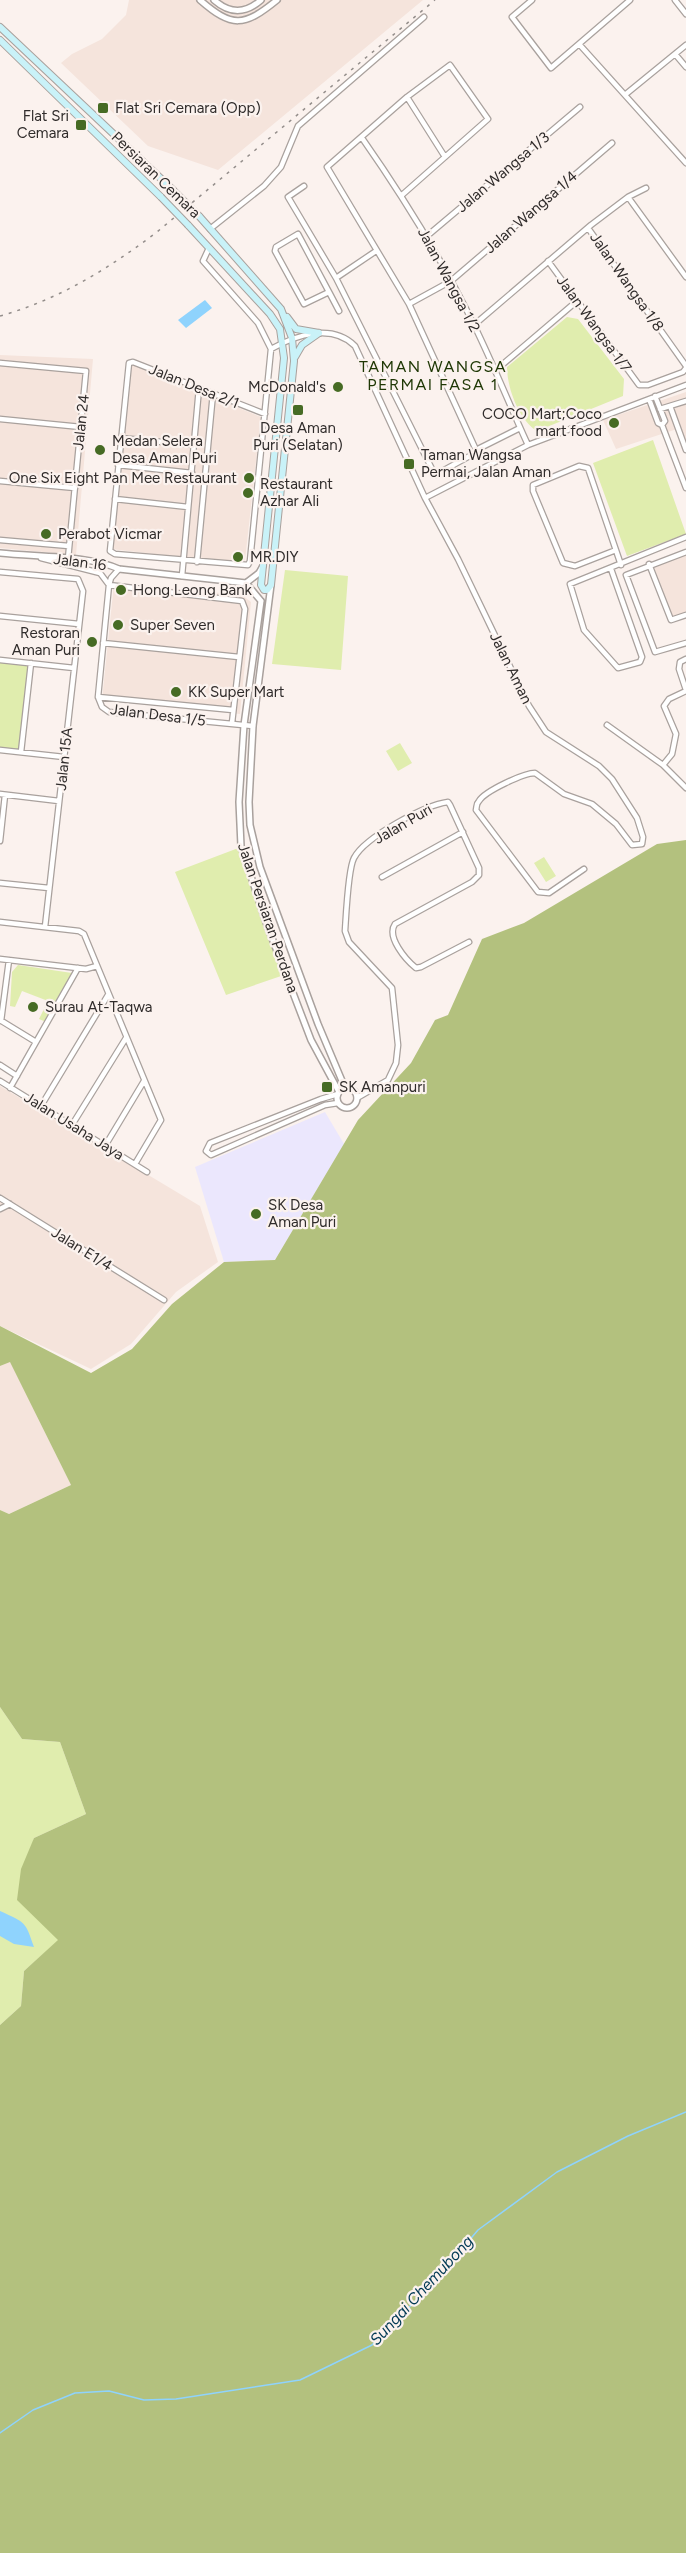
<svg xmlns="http://www.w3.org/2000/svg" width="686" height="2553" font-family="Figtree,sans-serif">
  <style>
    .built { fill: #f5e4dc }
    .education { fill: #ebe7fd }
    .green { fill: #e0edae }
    .forest { fill: #b3c17e }
    .water { fill: #8fd3fd }
    .lines { fill: none; stroke-linecap: round; stroke-linejoin: round }
    .stream { stroke: #8fd3fd; stroke-width: 1.5 }
    .minor-casing { stroke: #a9a19d; stroke-width: 7 }
    .tertiary-casing { stroke: #a9a19d; stroke-width: 8 }
    .secondary-casing { stroke: #a9a19d; stroke-width: 8 }
    .minor { stroke: #fff; stroke-width: 4.5 }
    .tertiary { stroke: #fff; stroke-width: 5 }
    .secondary { stroke: #c9f2f8; stroke-width: 6 }
    .rail { stroke: #948e8b; stroke-width: 1.5; stroke-dasharray: 3 6; stroke-linecap: butt }
    .secondary-bridge-casing { stroke: #a9a19d; stroke-width: 8; stroke-linecap: butt }
    .secondary-bridge { stroke: #c9f2f8; stroke-width: 6 }
    .poi-dot { fill: #466b24; stroke: #fbf2ee; stroke-width: 2 }
    .labels { text-anchor: middle; stroke-width: 4.5; stroke-linejoin: round; paint-order: stroke }
    .poi-label { font-size: 15px; fill: #302c2b; stroke: #fbf2ee; text-anchor: start }
    .street-label { font-size: 15px; fill: #302c2b; stroke: #fbf2ee }
    .neighbourhood-label { font-size: 16px; letter-spacing: 1.5px; fill: #1e3704; stroke: #fbf2ee }
    .water-label { font-size: 16px; font-style: italic; fill: #003954; stroke: #fbf2ee }
  </style>
  <rect width="100%" height="100%" fill="#fbf2ee"/>
  <path class="built" d="M129,0H423L218,170L148,146L61,63L72,54L102,39L126,15Z
    M0,355L93,359L76,555L0,548Z
    M131,364L261,417L245,560L241,564L111,549Z
    M686,392V443L680,428L616,449L603,420Z
    M686,553V613L673,618L653,565Z
    M114,583L242,595L251,602L240,714L102,700Z
    M0,1086L200,1206L218,1262L176,1292L131,1344L91,1369L0,1326Z
    M10,1361L71,1485L9,1514L0,1510V1366Z"/>
  <path class="education" d="M325,1112L344,1144L275,1260L224,1262L195,1167Z"/>
  <path class="green" d="M567,317L578,319L624,379L623,396L537,431C519,420 507,388 507,367Z
    M653,440L686,534L627,556L593,463Z
    M285,570L348,576L341,670L272,664Z
    M0,660L31,663L21,752L0,750Z
    M400,743L412,763L398,771L386,751Z
    M241,847L284,975L226,995L175,872Z
    M544,857L556,876L546,882L534,863Z
    M18,965L72,973L46,1022L39,1019L48,1001L22,991L15,1007L10,1006L12,972Z
    M0,1707L22,1739L60,1742L86,1814L34,1838L18,1900L59,1940L24,1971L21,2006L0,2025Z"/>
  <path class="forest" d="M686,840V2553H0V2025L21,2006L24,1971L58,1940L17,1900L21,1869L34,1838L86,1814L60,1742L22,1739L0,1707V1510L9,1514L71,1485L10,1362L0,1366V1326L91,1373L132,1349L172,1304L224,1262L275,1260L358,1120L411,1063L435,1020L448,1015L482,939L524,923L657,844Z"/>
  <path class="water" d="M205,300L212,308L186,328L178,320Z
    M0,1911C26,1923 25,1921 34,1947L14,1944L0,1936Z"/>
  <g class="lines">
    <path class="stream" d="M0,2433L33,2410L75,2393L109,2391L144,2400L176,2399L300,2380L372,2345L432,2284L478,2230L557,2172L628,2136L686,2112"/>
    <g class="minor-casing">
      <path id="minor" d="M532,0L512,17L551,68L630,0
        M675,0L686,14
        M579,44L686,163
        M675,54L686,67
        M626,94L686,45
        M407,97L445,157
        M362,138C404,198 443,261 475,327C494,366 510,406 528,445
        M304,186L288,197L336,278L435,475L477,452L409,304L327,167L407,97L450,65L488,119L402,195
        M628,197L686,277
        M588,228L686,366
        M210,229L264,186L281,167L298,126L424,17
        M298,234L329,292L304,304L275,251L276,247Z
        M427,236L580,107
        M209,248L203,261L258,323L271,349
        M548,261L639,385H648L683,372L686,368
        M336,278L376,251
        M329,292L339,311
        M409,304L451,281L612,143
        M474,325L591,225L628,197L646,188
        M271,349C296,335 332,323 355,346L425,498L458,559L529,706L546,732L599,766L612,779L637,818L643,837L642,844L632,845L616,824L592,804L564,794L535,773C524,773 485,791 479,801C476,804 477,806 476,810L538,892L549,893L584,869
        M0,363L86,371L68,559
        M496,370L577,301
        M655,396L665,421L662,425
        M649,399L658,423L662,425L686,488
        M670,406L686,450
        M660,409L686,401
        M265,414L133,362L129,363L110,551L115,554L248,565L250,561L271,349
        M0,419L81,427
        M121,438L194,445
        M476,450L520,428
        M118,465L192,473
        M0,481L75,488
        M425,498L528,445L686,385
        M115,499L188,507
        M0,540L69,546
        M616,550L575,566L563,563L533,491V485L579,466L588,468L621,565
        M686,552L626,575L655,652L686,643
        M41,558L100,573L109,585
        M197,562L213,393
        M649,564L671,620L686,615
        M119,569L111,578L109,585L98,697L102,707L109,712L253,726
        M611,569L642,657L640,662L618,668L584,630L570,584L686,537
        M0,572L78,579L83,591L45,927
        M182,576L199,388
        M109,585L242,601L245,609L232,723
        M0,616L79,624
        M103,643L239,657
        M686,659L680,662L679,669L686,690
        M0,660L74,668
        M98,697L233,710
        M607,725L663,765L686,788
        M0,750L64,757
        M21,752L31,663
        M663,765L672,754L676,734L664,706L669,699L686,691
        M0,794L59,801
        M0,841L5,795
        M382,877L463,832
        M0,883L49,888
        M0,922L79,931L84,934L161,1120L135,1164
        M0,959L86,969L97,966
        M0,1020L36,1042
        M1,1021L9,960
        M0,1065L17,1076
        M0,1081L147,1172
        M10,1088L78,968
        M338,1094L321,1099L210,1143L206,1151L211,1155L325,1105L338,1103
        M357,1098L388,1080L396,1063L398,1045L392,988L349,942L345,931C346,917 348,869 354,858C365,837 425,805 448,802L450,805L479,868V875L472,882L395,924C386,937 406,960 416,968L421,967L469,942
        M41,1106L108,995
        M72,1125L126,1038
        M105,1146L144,1081
        M0,1198L164,1300
        M0,1209L10,1204"/>
    </g>
    <g class="tertiary-casing">
      <path id="tertiary" d="M200,0C232,28 244,27 277,0
        M214,0C230,14 245,14 261,0
        M0,553C35,557 89,555 119,569L246,583L259,573L263,566
        M246,583L261,601
        M271,585L253,726L249,802L250,825L260,867L318,1024L345,1088
        M261,601L244,725L239,802L241,846L267,925L311,1040L339,1092
        M337 1098a10 10 0 1 1 20 0a10 10 0 1 1-20 0Z"/>
    </g>
    <g class="secondary-casing">
      <path id="secondary" d="M0,27L173,190
        M0,40L161,197
        M188,225L270,314L280,329L284,358L261,585L264,590H267L271,585L294,361L292,338L281,309L199,216
        M287,317L296,329L319,333
        M295,357L302,345L319,333"/>
    </g>
    <use href="#minor" class="minor"/>
    <use href="#tertiary" class="tertiary"/>
    <use href="#secondary" class="secondary"/>
    <path class="rail" d="M0,316C60,299 108,269 157,232L435,0"/>
    <g class="secondary-bridge-casing">
      <path id="secondary-bridge" d="M173,190L199,216
        M161,197L188,225"/>
    </g>
    <use href="#secondary-bridge" class="secondary-bridge"/>
  </g>
  <g class="poi-dot">
    <rect x="97" y="102" width="12" height="12" rx="3"/>
    <rect x="75" y="119" width="12" height="12" rx="3"/>
    <circle cx="338" cy="387" r="6"/>
    <rect x="292" y="404" width="12" height="12" rx="3"/>
    <circle cx="614" cy="423" r="6"/>
    <circle cx="100" cy="450" r="6"/>
    <rect x="403" y="458" width="12" height="12" rx="3"/>
    <circle cx="249" cy="478" r="6"/>
    <circle cx="248" cy="493" r="6"/>
    <circle cx="46" cy="534" r="6"/>
    <circle cx="238" cy="557" r="6"/>
    <circle cx="121" cy="590" r="6"/>
    <circle cx="118" cy="625" r="6"/>
    <circle cx="92" cy="642" r="6"/>
    <circle cx="176" cy="692" r="6"/>
    <circle cx="33" cy="1007" r="6"/>
    <rect x="321" y="1081" width="12" height="12" rx="3"/>
    <circle cx="256" cy="1214" r="6"/>
  </g>
  <g class="labels">
    <g class="poi-label">
      <text x="115" y="113">Flat Sri Cemara (Opp)</text>
      <text x="69" y="121" text-anchor="end">Flat Sri<tspan x="69" dy="17">Cemara</tspan></text>
      <text x="326" y="392" text-anchor="end">McDonald's</text>
      <text x="602" y="419" text-anchor="end">COCO Mart;Coco<tspan x="602" dy="17">mart food</tspan></text>
      <text x="298" y="433" text-anchor="middle">Desa Aman<tspan x="298" dy="17">Puri (Selatan)</tspan></text>
      <text x="112" y="446">Medan Selera<tspan x="112" dy="17">Desa Aman Puri</tspan></text>
      <text x="421" y="460">Taman Wangsa<tspan x="421" dy="17">Permai, Jalan Aman</tspan></text>
      <text x="237" y="483" text-anchor="end">One Six Eight Pan Mee Restaurant</text>
      <text x="260" y="489">Restaurant<tspan x="260" dy="17">Azhar Ali</tspan></text>
      <text x="58" y="539">Perabot Vicmar</text>
      <text x="250" y="562">MR.DIY</text>
      <text x="133" y="595">Hong Leong Bank</text>
      <text x="130" y="630">Super Seven</text>
      <text x="80" y="638" text-anchor="end">Restoran<tspan x="80" dy="17">Aman Puri</tspan></text>
      <text x="188" y="697">KK Super Mart</text>
      <text x="45" y="1012">Surau At-Taqwa</text>
      <text x="339" y="1092">SK Amanpuri</text>
      <text x="268" y="1210">SK Desa<tspan x="268" dy="17">Aman Puri</tspan></text>
    </g>
    <g class="street-label">
      <text transform="translate(503 172) rotate(-40)" y="5">Jalan Wangsa 1/3</text>
      <text transform="translate(156 175) rotate(44)" y="5">Persiaran Cemara</text>
      <text transform="translate(531 212) rotate(-41)" y="5">Jalan Wangsa 1/4</text>
      <text transform="translate(449 280) rotate(62)" y="5">Jalan Wangsa 1/2</text>
      <text transform="translate(627 282) rotate(55)" y="5">Jalan Wangsa 1/8</text>
      <text transform="translate(594 324) rotate(54)" y="5">Jalan Wangsa 1/7</text>
      <text transform="translate(194 386) rotate(22)" y="5">Jalan Desa 2/1</text>
      <text transform="translate(81 422) rotate(-84)" y="5">Jalan 24</text>
      <text transform="translate(80 562) rotate(7)" y="5">Jalan 16</text>
      <text transform="translate(511 668) rotate(64)" y="5">Jalan Aman</text>
      <text transform="translate(158 715) rotate(7)" y="5">Jalan Desa 1/5</text>
      <text transform="translate(64 759) rotate(-84)" y="5">Jalan 15A</text>
      <text transform="translate(403 824) rotate(-30)" y="5">Jalan Puri</text>
      <text transform="translate(268 918) rotate(71)" y="5">Jalan Persiaran Perdana</text>
      <text transform="translate(74 1126) rotate(32)" y="5">Jalan Usaha Jaya</text>
      <text transform="translate(82 1249) rotate(32)" y="5">Jalan E1/4</text>
    </g>
    <g class="neighbourhood-label">
      <text x="433" y="372">TAMAN WANGSA<tspan x="433" dy="18">PERMAI FASA 1</tspan></text>
    </g>
    <g class="water-label">
      <text transform="translate(421 2290) rotate(-47)" y="6">Sungai Chemubong</text>
    </g>
  </g>
</svg>
